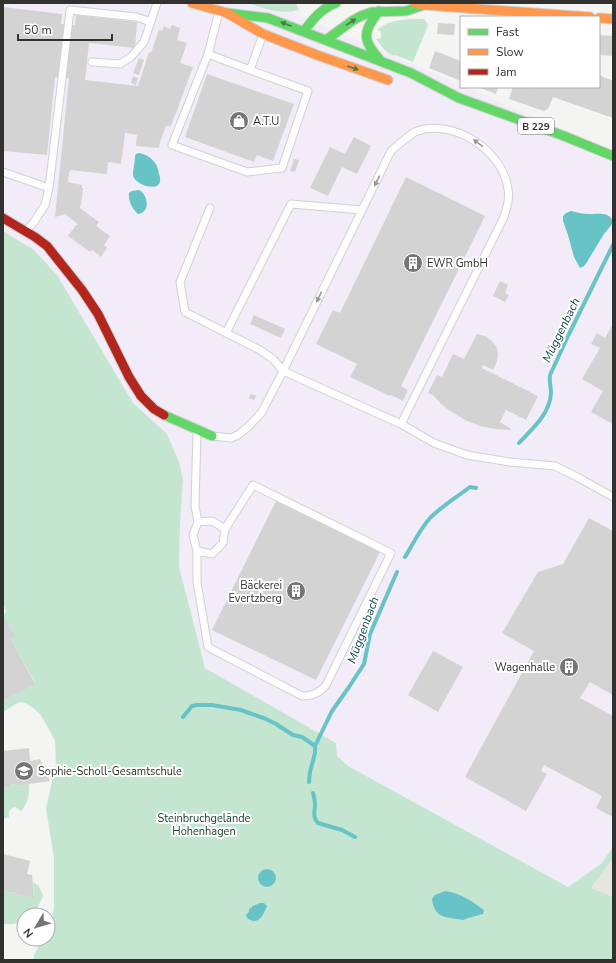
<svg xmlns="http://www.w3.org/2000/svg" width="616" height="963" font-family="'Nunito Sans',sans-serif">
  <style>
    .commercial { fill: #f1ecf8 }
    .built { fill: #e6e5df }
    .green { fill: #c4e6d1 }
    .water { fill: #68c3c7 }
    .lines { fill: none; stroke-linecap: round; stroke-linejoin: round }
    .stream { stroke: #68c3c7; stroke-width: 4 }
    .building { fill: #d4d3d3 }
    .lane-casing { stroke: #d1d1d0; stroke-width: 9 }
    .fast-casing { stroke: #d1d1d0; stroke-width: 11 }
    .slow-casing { stroke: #d1d1d0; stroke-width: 11 }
    .jam-casing { stroke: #d1d1d0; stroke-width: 11 }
    .lane { stroke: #fdfdfd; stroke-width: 7 }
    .fast { stroke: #63d668; stroke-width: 9 }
    .slow { stroke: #ff974d; stroke-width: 9 }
    .jam { stroke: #b3261e; stroke-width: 9 }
    .oneway { fill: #487b49 }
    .oneway2 { fill: #979796 }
    .labels { text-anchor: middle; stroke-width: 4; stroke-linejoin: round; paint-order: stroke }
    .shield { fill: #fff; stroke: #6f6f6e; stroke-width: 1 }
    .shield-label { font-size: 10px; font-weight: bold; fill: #313130 }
    .poi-label { font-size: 11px; fill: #313130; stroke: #fff; text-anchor: start }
    .park-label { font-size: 11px; fill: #1b402c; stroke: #fff }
    .water-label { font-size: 12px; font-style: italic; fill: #12484a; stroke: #fff }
  </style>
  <rect width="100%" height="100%" fill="#f4f4f3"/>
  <path class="commercial" d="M3,3H255L292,12L461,85V87H466L613,151V847L601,864L568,887L348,766L337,756L205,668L130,405L3,233Z"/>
  <path class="built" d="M613,858V897L591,888Z"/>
  <path class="green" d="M248,3H296L299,10C279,15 267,9 248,3Z
    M411,19H424L428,25L413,62L395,55L394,56C386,53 381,46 376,39L381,38V31L377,30C387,21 399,20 411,19Z
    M3,231L34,250L57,275L133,403L167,434L179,462L183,479L180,522L179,567L205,668L336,743L337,756L348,766L568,887L601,864L613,847V858L591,888L613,897V960H35L34,959V955L42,939H48V926L52,918L54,908V858L46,808L56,764L55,741L51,733L40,714L32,707L25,703L19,702L3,712V701L35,683L11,639L3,616L6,611L3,602Z
    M15,784L16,786L29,784C29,796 29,801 21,811L15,807C9,809 8,812 9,817L3,819V787Z
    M33,882L39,886L43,896C40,903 37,909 32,915H24V920L14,924H3V891L11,893L12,892L17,893V894L34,898Z"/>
  <path class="water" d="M139,153C150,155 158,163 159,174C160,177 161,181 159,184C154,191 134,184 133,175C133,170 135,162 135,156L136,154Z
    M139,190C148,194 151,213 138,214C132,208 128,201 129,193L132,191Z
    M571,211C577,212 582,214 588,214C596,214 612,211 613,223L604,234L587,262L584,266L580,268L574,257L568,235L563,221V216L566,213Z
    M258 878a9 9 0 1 1 18 0a9 9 0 1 1-18 0Z
    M445,891C460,893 472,901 484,910L483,914C477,916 469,917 463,920C448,917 434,919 432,899L435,895Z
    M260,903H264L267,906C263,916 258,926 247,918L246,915L249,912V909L253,906Z"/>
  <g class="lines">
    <path class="stream" d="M519,443C532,429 550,414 551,393C551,387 549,381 550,375L569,334L613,245
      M405,557C413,544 420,529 430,518C442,506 457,497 470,487L476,488
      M183,717L192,706L197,705H212L241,710L266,719L276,724L293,735L302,737L315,746
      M309,782L310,772L315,753V746L332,711L349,687L364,664L370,634L397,572
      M313,793C314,797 315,800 315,804C315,811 312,817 318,823L342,830L355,837"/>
  </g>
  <path class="building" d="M3,7L62,14L61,24L75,25L76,15L137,22L135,48L89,43L85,80L138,86L149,52L151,53L159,30L162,31L164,26L170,29L172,25L180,28L177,40L187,43L180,63L193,67L171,126H166L160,142L159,148L136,146L137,135L125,133L121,164L108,162L107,174L70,170V172H69L68,182L82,185V188H83L81,205H80V208L99,222L96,226L110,236L104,245L107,248L101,257L92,250L90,252L68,236L76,225H77L78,224L65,214L55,217L69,78L55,77L47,155L3,151Z
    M438,23L455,24L454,35L437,34Z
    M599,35L613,36V56L599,55Z
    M435,51L461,61V81L429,68Z
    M139,58L144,60L139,75L133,73Z
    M207,74L294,104L273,161L257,155L254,162L185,137Z
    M599,75L613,81V118L553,97L548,109L544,111L509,99L513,87H527L531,89V87H599Z
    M133,76L138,78L136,85L131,83Z
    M478,87H498L496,94Z
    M354,137L371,146L357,174L342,167L328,196L310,188L330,147L345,154Z
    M294,159L299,160L295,172L290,171Z
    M406,177L485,216L401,386L408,390L403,401L391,395L390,396L350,377L357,364L316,344L333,310L340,313Z
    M500,281L508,285L505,293L509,295L505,302L493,296Z
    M254,315L285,329L281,338L250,324Z
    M613,324V424L591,412L603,391L582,379L600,348L591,344L597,333L605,338Z
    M477,334L485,336L492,341L497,348L498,355L497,362L493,370L483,365L482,368L538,396L526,420L506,410L500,422L511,429L510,430L495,429L480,426L465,420L449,410L441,404L433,395L428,393L437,375L442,377L453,354L464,359Z
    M251,394L256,396L254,400L249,398Z
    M276,501L380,552L316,680L212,630Z
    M589,518L613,531V695L590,682L580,698L613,716V817L596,808L602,796L544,765L541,771L547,774L526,811L465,777L534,651L502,633L538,572L563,564Z
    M3,615L15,636L11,639L35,684L3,701Z
    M433,651L463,667L438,712L408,695Z
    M29,748L30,761L40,759L50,781L16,786L15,784L10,785V786L3,787V751Z
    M3,854L30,861L27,874L32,875L34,898L17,894V893L12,892L11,893L3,891Z"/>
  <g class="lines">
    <g class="lane-casing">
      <path id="lane" d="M219,12L208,54L250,70L262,37
        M208,54L172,145L247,172L282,168L308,91L250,70
        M92,62L120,64L131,57L144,42L157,3
        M3,172L49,188L45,205L34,222L26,231
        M49,188L70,10L136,17L151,22
        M210,208L180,282L185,312L260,350L273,359L283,371L401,424L503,219C507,209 510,199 508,189C503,150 452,117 415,132C409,135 397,146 391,151L283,371L262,412L249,426L238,435L231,438L212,436
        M226,333L291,204L362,210
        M401,424L434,443L467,455L510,462L555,466L579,478L613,497
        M197,431L195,506L198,522L193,535L197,551L212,554L223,543L225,529L212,521L198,522
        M197,551V582L208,647L302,696C312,696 320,693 326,685L391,553L253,485L225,529"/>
    </g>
    <g class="fast-casing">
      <path id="fast" d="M379,11C362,33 362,40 381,61
        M227,13L268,18L411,73L459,98L564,136L613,156
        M304,31C313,19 322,8 336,3
        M326,40L352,21L361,16L372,12L406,11L424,5
        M164,415L212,436"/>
    </g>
    <g class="slow-casing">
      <path id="slow" d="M192,3L227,13L263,34L317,55L388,80
        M415,3L424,5L590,17
        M599,18L613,19"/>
    </g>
    <g class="jam-casing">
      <path id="jam" d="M3,218L35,237L47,246L82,290L98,314L129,377L141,396L154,409L164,415"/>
    </g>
    <use href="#lane" class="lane"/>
    <use href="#fast" class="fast"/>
    <use href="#slow" class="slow"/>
    <use href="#jam" class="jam"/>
  </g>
  <defs><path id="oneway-solid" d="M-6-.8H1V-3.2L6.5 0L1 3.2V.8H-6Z"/></defs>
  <g class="oneway">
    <use href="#oneway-solid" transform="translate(351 22) rotate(-33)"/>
    <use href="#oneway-solid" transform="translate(286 24) rotate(-159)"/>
    <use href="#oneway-solid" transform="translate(353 68) rotate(19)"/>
  </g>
  <g class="oneway2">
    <use href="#oneway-solid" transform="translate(478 143) rotate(-144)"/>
    <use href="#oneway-solid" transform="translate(377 181) rotate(116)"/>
    <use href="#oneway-solid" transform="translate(319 297) rotate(116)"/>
  </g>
  <defs>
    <g id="shop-disc" transform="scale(1)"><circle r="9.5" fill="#757574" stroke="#fff"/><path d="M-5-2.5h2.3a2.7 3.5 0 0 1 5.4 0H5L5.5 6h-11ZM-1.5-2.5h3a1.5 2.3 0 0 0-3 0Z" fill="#fff"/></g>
    <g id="building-disc" transform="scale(1)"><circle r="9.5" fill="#757574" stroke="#fff"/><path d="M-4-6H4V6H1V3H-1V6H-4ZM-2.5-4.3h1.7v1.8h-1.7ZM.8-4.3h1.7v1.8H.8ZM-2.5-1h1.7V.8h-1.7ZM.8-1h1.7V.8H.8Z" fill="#fff"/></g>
    <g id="school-disc" transform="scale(1)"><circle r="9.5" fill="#757574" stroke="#fff"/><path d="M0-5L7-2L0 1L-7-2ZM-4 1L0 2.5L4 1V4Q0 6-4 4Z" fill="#fff"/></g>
  </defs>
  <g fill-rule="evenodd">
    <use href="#shop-disc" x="239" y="121"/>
    <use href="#building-disc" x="413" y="263"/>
    <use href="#building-disc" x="296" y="591"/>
    <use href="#building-disc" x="569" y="667"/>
    <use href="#school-disc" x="24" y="771"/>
  </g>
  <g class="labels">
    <rect class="shield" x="518" y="118" width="36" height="16" rx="3"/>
    <g class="shield-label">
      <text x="536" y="130">B 229</text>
    </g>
    <g class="poi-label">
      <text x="253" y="125">A.T.U</text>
      <text x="427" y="267">EWR GmbH</text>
      <text x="282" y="589" text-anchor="end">Bäckerei<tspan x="282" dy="13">Evertzberg</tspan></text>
      <text x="555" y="671" text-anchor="end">Wagenhalle</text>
      <text x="38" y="775">Sophie-Scholl-Gesamtschule</text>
    </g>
    <g class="park-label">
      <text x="204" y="822">Steinbruchgelände<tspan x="204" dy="13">Hohenhagen</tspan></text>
    </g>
    <g class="water-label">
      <text transform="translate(561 330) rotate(-64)" y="4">Müggenbach</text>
      <text transform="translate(363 630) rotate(-70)" y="4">Müggenbach</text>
    </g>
  </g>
  <rect width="616" height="963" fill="none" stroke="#313130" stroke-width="8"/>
  <rect x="460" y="16" width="140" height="72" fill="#ffffff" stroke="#adadac"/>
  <rect x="468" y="29" width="20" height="6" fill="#63d668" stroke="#adadac"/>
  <text x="496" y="36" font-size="12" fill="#313130">Fast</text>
  <rect x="468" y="49" width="20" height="6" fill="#ff974d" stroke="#adadac"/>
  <text x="496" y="56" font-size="12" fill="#313130">Slow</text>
  <rect x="468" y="69" width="20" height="6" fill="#b3261e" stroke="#adadac"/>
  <text x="496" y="76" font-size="12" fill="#313130">Jam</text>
  <g transform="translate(36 927) rotate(232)"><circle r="19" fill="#ffffff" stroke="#adadac"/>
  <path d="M0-3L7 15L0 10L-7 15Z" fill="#757574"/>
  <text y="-6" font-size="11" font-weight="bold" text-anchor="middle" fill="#313130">N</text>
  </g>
  <path d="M18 34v6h94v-6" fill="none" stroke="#313130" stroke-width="2"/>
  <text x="24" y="34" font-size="12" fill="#313130" stroke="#ffffff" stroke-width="3" paint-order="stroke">50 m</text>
</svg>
